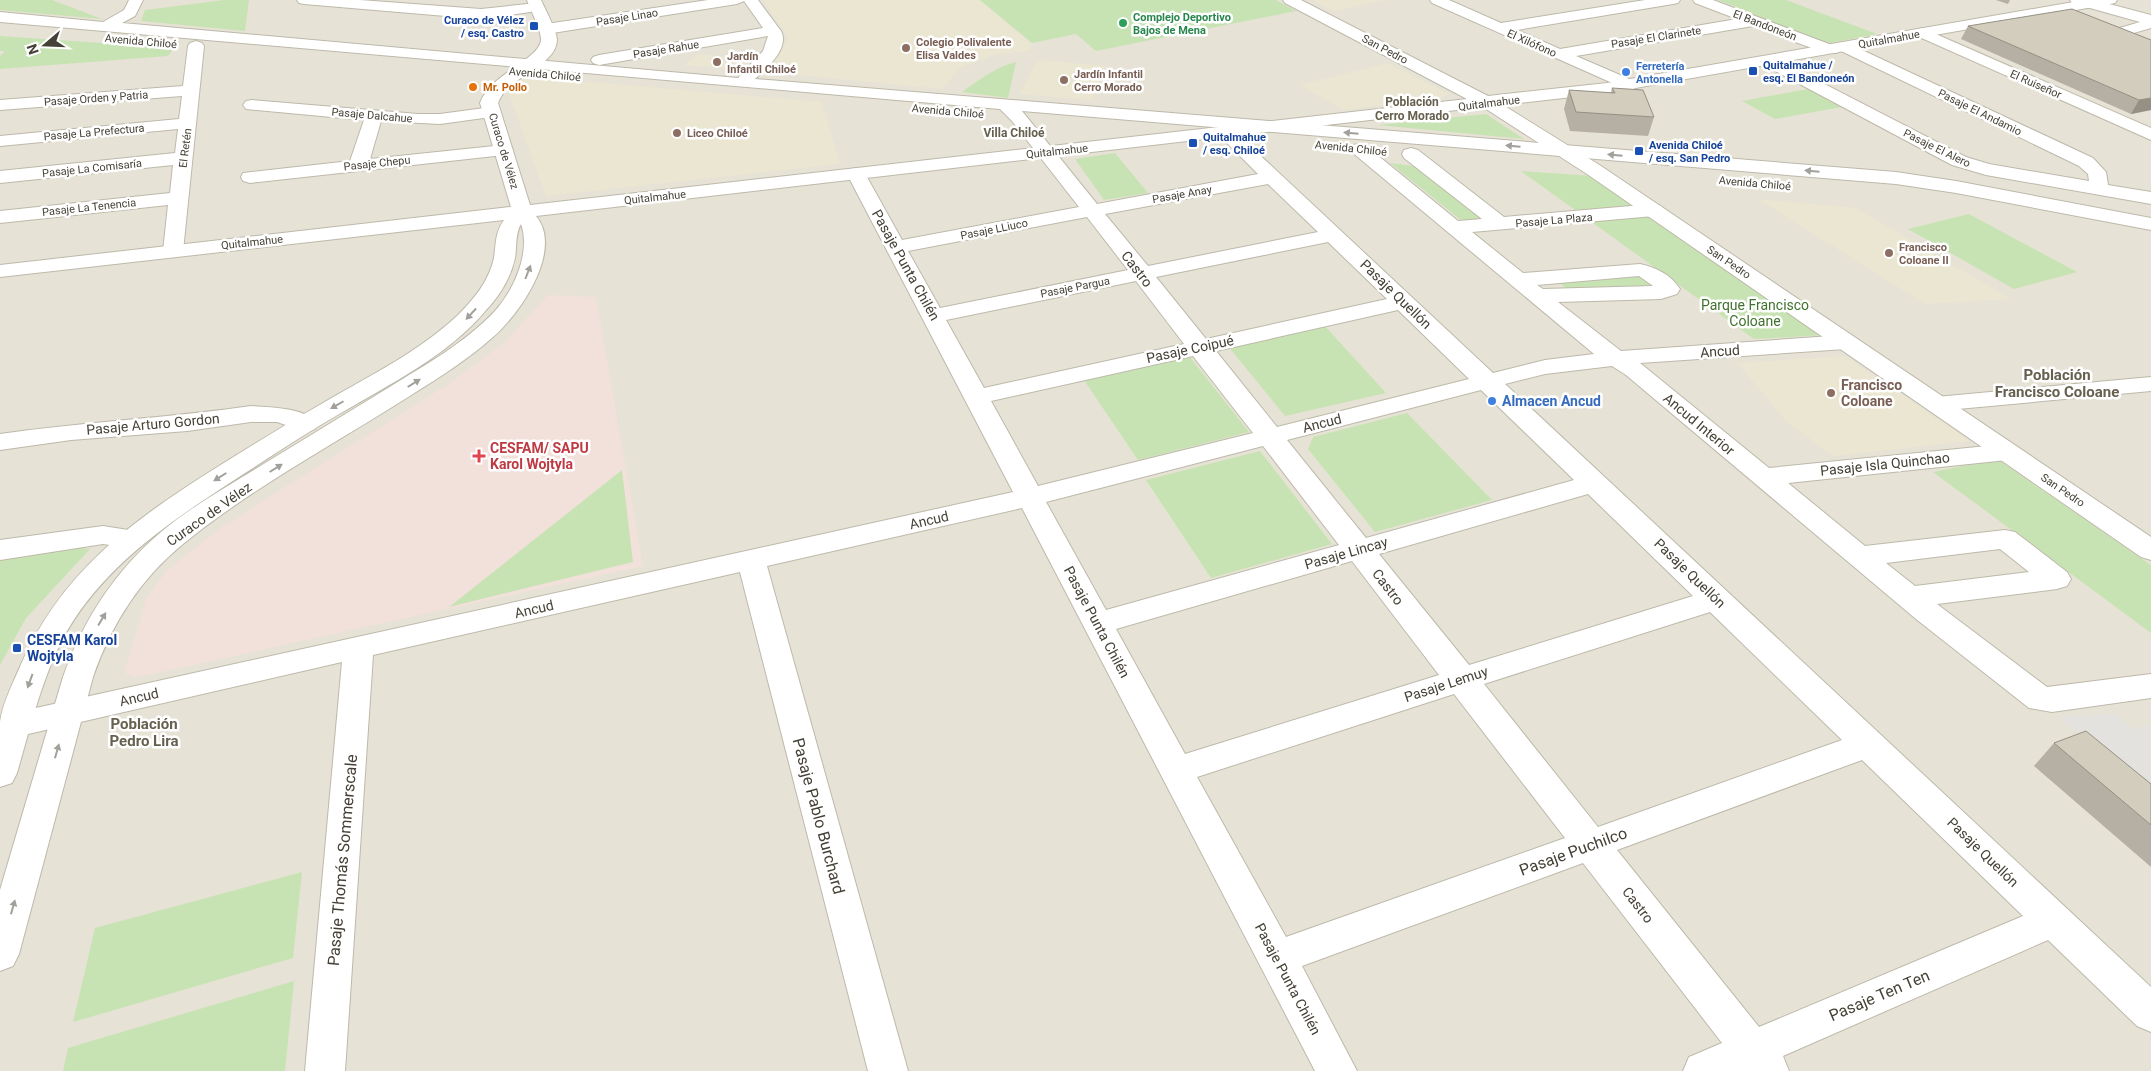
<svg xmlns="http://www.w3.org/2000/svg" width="2151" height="1071" font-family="Roboto,sans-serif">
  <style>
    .residential { fill: #e6e2d5 }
    .education { fill: #eae6d2 }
    .medical { fill: #f2e1db }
    .green { fill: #c8e3b3 }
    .parking { fill: #e3e2df }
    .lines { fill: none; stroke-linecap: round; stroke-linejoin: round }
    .minor-casing { stroke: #bdb9aa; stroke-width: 2 }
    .tertiary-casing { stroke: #bdb9aa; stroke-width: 2 }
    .minor { fill: #fff; fill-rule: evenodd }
    .tertiary { fill: #fff; fill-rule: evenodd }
    .wall { fill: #b5b0a3 }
    .shaded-wall { fill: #949084 }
    .building { fill: #d3cdbd; stroke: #949084 }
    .oneway { fill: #a2a09a }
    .leisure-dot { fill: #2e9e5b; stroke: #fff; stroke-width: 2 }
    .transit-dot { fill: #1a4fb4; stroke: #fff; stroke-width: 2 }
    .education-dot { fill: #8d6e63; stroke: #fff; stroke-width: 2 }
    .shop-dot { fill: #3f7fe0; stroke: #fff; stroke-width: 2 }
    .food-dot { fill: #e8710a; stroke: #fff; stroke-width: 2 }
    .health-dot { fill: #e0444e; stroke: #fff; stroke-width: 2 }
    .labels { text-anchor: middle; stroke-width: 5; stroke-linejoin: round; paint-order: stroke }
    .far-street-label { font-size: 11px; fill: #454136; stroke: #fff }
    .far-leisure-label { font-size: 11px; font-weight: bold; fill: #27864d; stroke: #fff; text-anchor: start }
    .far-transit-label { font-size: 11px; font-weight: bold; fill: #164399; stroke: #fff; text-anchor: start }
    .far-education-label { font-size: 11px; font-weight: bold; fill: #785e54; stroke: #fff; text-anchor: start }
    .far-shop-label { font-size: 11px; font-weight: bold; fill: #366cbe; stroke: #fff; text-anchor: start }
    .far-food-label { font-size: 11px; font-weight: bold; fill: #c56008; stroke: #fff; text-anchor: start }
    .far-neighbourhood-label { font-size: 12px; font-weight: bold; fill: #66604f; stroke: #fff }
    .street-label { font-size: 14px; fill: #454136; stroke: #fff }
    .park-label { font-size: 14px; fill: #40722e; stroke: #fff }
    .education-label { font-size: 14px; font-weight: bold; fill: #785e54; stroke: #fff; text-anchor: start }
    .shop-label { font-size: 14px; font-weight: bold; fill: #366cbe; stroke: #fff; text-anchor: start }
    .health-label { font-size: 14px; font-weight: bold; fill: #be3a42; stroke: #fff; text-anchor: start }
    .transit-label { font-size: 14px; font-weight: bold; fill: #164399; stroke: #fff; text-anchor: start }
    .neighbourhood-label { font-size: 15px; font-weight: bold; fill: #66604f; stroke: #fff }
    .near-street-label { font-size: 16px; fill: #454136; stroke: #fff }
  </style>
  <rect width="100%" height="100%" fill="#f2f0e7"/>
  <path class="residential" d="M0,0H2151V1071H0Z"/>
  <path class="education" d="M763,0H980L1033,45L1028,51L997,54L961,67L942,89L766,72L788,38Z
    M1312,0H1387L1334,11Z
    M698,54L749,59L741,70L684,65Z
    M1038,60L1107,66L1091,100L1019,94Z
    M1387,63L1450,94L1440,98L1344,110L1300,85Z
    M521,76L822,102L840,164L546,196L507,89Z
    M1758,199L1856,208L2011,299L1925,304Z
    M1845,356L1970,441L1833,456L1788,423L1737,363Z"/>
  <path class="medical" d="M548,295L596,297L643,566L134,678L124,672L146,599L166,571L223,526L447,385L505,342Z"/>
  <path class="green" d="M0,0H52L102,19L0,10Z
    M224,0H249L245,31L141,21L145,10Z
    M980,0H1276L1296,11L1096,51L1076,34L1032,43Z
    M1718,0H1786L1877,34L1831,43L1823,42Z
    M0,36L174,48L168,56L0,69V56L5,51H0Z
    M1016,62L1008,98L962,92C977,81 998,66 1016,62Z
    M1808,89L1842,107L1775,119L1742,101Z
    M1486,114L1524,139L1378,125Z
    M1115,153L1148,193L1104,200L1075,159Z
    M1390,163L1421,167L1486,221H1462Z
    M1521,171L1593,176L1824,335L1754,339Z
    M1969,214L2077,272L2014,289L1908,229Z
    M1641,274L1656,285L1569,291L1556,280Z
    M1324,325L1386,393L1285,416L1228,346Z
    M1189,356L1249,432L1138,460L1084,380Z
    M1407,413L1492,500L1375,532L1308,449L1313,437Z
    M1260,451L1332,544L1211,578L1146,480Z
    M1997,459L2151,565V633L1933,472Z
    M622,470L633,562L449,607Z
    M56,546L90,549L26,618L0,665V554Z
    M302,872L293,958L73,1022L95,928Z
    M294,981L285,1071H63L68,1048Z"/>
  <path class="parking" d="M2115,714L2134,730L2148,724L2151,726V795L2059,717Z"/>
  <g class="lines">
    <g class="minor-casing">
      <path id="minor" d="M129,0H143L135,16L122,23L738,78L763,51L768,36L599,65L593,63L591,60L593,57L599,55L763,28L744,1L737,4L546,34L541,32L538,29L541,26L546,24L708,0H758L781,31C790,48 767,68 755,79L1896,172L1956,181L2151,218V230L1956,193L1896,184L1022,111L1097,204L1258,174L1218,134L1221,130L1227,129L1233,130L1493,373L1545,360L1594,354L1353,153L1350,149L1353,145L1359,144L1365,145L1458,221L1482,219L1404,158L1402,154L1404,150L1411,148L1418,150L1504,217L1654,204L1661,206L1664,210L1661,214L1654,216L1472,232L1523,273L1640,264C1657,268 1670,274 1680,289L1677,294L1661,299L1558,302L1621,351L1846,335L1854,337L1857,342L1854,347L1846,349L1640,363L1769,468L2007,444L2016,446L2020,452L2016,458L2007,460L1788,483L1865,546L2005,530L2015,532L2067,572L2071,579L2067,586L2057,589L1937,604L2047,687L2151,674V698L2052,712L2029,708L1916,619L1626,375L1612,366L1545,374L1505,384L2151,987V1032L2137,1026L2048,940L1783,1056L1789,1071H1683L1689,1057L1722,1043L1583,863L1302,966L1357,1071H1315L1022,508L767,566L908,1071H868L740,572L373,655L345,1071H305L342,662L15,737L4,733L0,722L4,715L1013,492L847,174L849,170L856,168L863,170L902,240L1079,207L1012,121L1000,109L0,22V12L103,22L124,10ZM1268,184L1318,232L1148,266L1105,214ZM1087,217L1128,270L940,308L908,251ZM1328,242L1387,299L1206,339L1156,277ZM1639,276L1653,286L1543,289L1537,285ZM1136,281L1184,344L984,388L946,320ZM1398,310L1469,379L1277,427L1216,351ZM1193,356L1253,433L1038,486L991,401ZM1481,390L1574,480L1366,538L1287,440ZM1263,446L1339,545L1106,610L1046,502ZM1588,494L1693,596L1469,665L1379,554ZM2000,549L2029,572L1915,586L1886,563ZM1352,561L1439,675L1185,754L1116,629ZM1710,612L1842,740L1598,827L1484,684ZM1454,694L1565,838L1286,937L1197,777ZM1862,760L2023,916L1759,1027L1617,850Z
        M297,0H360L481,9L537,3L542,4L544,7L542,10L537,11L481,19L304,4L299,3Z
        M1430,0H1449L1501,23L1645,0H1680L1678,3L1673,4L1517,30L1560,49L1737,19L1695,3L1693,0H1713L1837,47L1839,50L1837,53H1825L1753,26L1576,56L1634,81L1636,85L1634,89L1628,90L1432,3Z
        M2070,0H2094L2151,15V28L2127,35L2151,45V56L2106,38L2104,35L2106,32L2140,22L2072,3Z
        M1922,28L2151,128V140L1917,36L1914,33L1917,30Z
        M196,41L202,43L204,46L183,251L180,255L173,257L166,255L163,251L168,205L0,223V211L170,193L173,165L0,183V171L175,153L178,129L0,146V136L179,119L182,96L0,110V100L183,86L188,46L190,43Z
        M1845,42L2093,158L2106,172L2108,185L2151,192V204L1986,175L1952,165L1762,64L1760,61L1762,58H1774L1966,157L1989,164L2089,181L2088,174L2079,166L1839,50L1837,47L1839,44Z
        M252,100L418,114H440L492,107L498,108L501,112L498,116L440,124L381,121L370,159L504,145L510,146L513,150L510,154L504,155L250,183L243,181L241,177L243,173L350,161L364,120L246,109L243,105L246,101Z
        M2151,377V391L1936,411L1927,409L1924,404L1927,399L1936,397Z
        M251,406C269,407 308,408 318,424L315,429L306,432L277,422H251L187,431L71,440L0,450V434C84,422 168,418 251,406Z
        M103,526L141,532L145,539L141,546L131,548L103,544L0,560V540Z"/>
    </g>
    <g class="tertiary-casing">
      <path id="tertiary" d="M527,0H541C545,9 557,31 557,40C556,67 506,77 498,103L530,205L1467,99L1285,3L1283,0H1301L1488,96L1607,83L2085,0H2117L2115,3L2110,4L1607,93L1503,105L1601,166L2151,537V560L2141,557L1587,174L1483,107L536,216C564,250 520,314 493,337C464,363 430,383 397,404C325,449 248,491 183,544C140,579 111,625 93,677L19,954L13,966L0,971V890L63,677C83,620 115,571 161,532C192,506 228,486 262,465C304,439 346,414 388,388C425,365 465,343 495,311C514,290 531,252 521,224C515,234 517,246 515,258C511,277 500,295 487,309C449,355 392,383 341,413C307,432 275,454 242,475C174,519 101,566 62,640C41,682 30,728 17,773L12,783L0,787C0,765 0,743 0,722C2,705 12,685 19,669C60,572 133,520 219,466C253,445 288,423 323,403C369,376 419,352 458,315C474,299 489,281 494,258C496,244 495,232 504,220L0,277V265L511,207L480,103C491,73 539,60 541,40C542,32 530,9 527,0Z"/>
    </g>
    <use href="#minor" class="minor"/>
    <use href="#tertiary" class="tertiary"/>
  </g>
  <path class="wall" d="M1996,0H2010L2008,4Z
    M1968,26L2151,40V110L2131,114L1961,39Z
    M1612,88L1654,117L1648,136L1570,131L1564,109L1569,90L1611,93Z
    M2054,743L2151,784V867L2034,766Z"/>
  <path class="shaded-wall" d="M2151,98V110L2131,114L2139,100Z"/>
  <path class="building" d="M2072,9L2151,40V98L2139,100L1968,26Z
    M1612,88L1643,90L1654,117L1576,112L1569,90L1615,93Z
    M2086,731L2151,784V825L2054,743Z"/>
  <defs><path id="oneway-solid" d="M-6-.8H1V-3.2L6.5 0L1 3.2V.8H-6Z" transform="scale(1.25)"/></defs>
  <g class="oneway">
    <use href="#oneway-solid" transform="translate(1351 133) rotate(-175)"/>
    <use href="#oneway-solid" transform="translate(1513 146) rotate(-175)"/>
    <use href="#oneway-solid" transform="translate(1615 155) rotate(-175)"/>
    <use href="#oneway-solid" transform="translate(1812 171) rotate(-175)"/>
    <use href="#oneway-solid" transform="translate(528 272) rotate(-69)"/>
    <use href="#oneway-solid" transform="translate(471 314) rotate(133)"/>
    <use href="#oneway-solid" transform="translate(414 383) rotate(-32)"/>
    <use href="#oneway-solid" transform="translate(337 405) rotate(150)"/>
    <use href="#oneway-solid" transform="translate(276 468) rotate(-32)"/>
    <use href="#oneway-solid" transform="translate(220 477) rotate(148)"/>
    <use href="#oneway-solid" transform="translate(102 619) rotate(-59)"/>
    <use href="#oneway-solid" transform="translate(30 681) rotate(110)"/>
    <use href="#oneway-solid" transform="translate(57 751) rotate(-74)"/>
    <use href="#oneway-solid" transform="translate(13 907) rotate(-74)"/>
  </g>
  <circle class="leisure-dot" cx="1123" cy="23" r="5"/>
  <g class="transit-dot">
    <rect x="529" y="21" width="10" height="10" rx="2.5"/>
    <rect x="1748" y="66" width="10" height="10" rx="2.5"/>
    <rect x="1188" y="138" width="10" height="10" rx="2.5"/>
    <rect x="1634" y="146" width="10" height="10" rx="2.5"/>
    <rect x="12" y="643" width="10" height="10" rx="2.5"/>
  </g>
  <g class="education-dot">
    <circle cx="906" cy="48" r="5"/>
    <circle cx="717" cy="62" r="5"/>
    <circle cx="1064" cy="80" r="5"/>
    <circle cx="677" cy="133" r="5"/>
    <circle cx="1889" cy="253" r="5"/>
    <circle cx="1831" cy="393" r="5"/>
  </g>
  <g class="shop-dot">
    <circle cx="1626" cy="72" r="5"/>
    <circle cx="1492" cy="401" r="5"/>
  </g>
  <circle class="food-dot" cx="473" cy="87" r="5"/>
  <path class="health-dot" d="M476.5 448.5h5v5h5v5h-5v5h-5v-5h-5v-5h5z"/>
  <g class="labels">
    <g class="far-street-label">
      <text transform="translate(627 17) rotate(-9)" y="4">Pasaje Linao</text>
      <text transform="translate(1765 25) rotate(21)" y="4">El Bandoneón</text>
      <text transform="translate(1656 37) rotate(-9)" y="4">Pasaje El Clarinete</text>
      <text transform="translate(1889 39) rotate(-10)" y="4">Quitalmahue</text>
      <text transform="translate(141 41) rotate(5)" y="4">Avenida Chiloé</text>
      <text transform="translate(1532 43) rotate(24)" y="4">El Xilófono</text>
      <text transform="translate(666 49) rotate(-9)" y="4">Pasaje Rahue</text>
      <text transform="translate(1385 49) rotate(28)" y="4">San Pedro</text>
      <text transform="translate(545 74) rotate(5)" y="4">Avenida Chiloé</text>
      <text transform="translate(2036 84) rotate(24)" y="4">El Ruiseñor</text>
      <text transform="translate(96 98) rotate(-4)" y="4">Pasaje Orden y Patria</text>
      <text transform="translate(1489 103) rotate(-7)" y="4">Quitalmahue</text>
      <text transform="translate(948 111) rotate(5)" y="4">Avenida Chiloé</text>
      <text transform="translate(1980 112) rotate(26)" y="4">Pasaje El Andamio</text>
      <text transform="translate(372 115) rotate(5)" y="4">Pasaje Dalcahue</text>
      <text transform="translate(94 132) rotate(-5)" y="4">Pasaje La Prefectura</text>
      <text transform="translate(185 148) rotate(-83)" y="4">El Retén</text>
      <text transform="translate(1351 148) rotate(6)" y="4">Avenida Chiloé</text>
      <text transform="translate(1937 148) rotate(26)" y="4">Pasaje El Alero</text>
      <text transform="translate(504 151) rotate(73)" y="4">Curaco de Vélez</text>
      <text transform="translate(1057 151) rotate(-6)" y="4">Quitalmahue</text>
      <text transform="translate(377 163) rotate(-6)" y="4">Pasaje Chepu</text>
      <text transform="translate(92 168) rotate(-6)" y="4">Pasaje La Comisaría</text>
      <text transform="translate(1755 183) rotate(5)" y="4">Avenida Chiloé</text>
      <text transform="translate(1182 194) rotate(-10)" y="4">Pasaje Anay</text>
      <text transform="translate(655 197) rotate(-6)" y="4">Quitalmahue</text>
      <text transform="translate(89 207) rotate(-6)" y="4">Pasaje La Tenencia</text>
      <text transform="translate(1554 220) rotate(-5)" y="4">Pasaje La Plaza</text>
      <text transform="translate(994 229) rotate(-11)" y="4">Pasaje LLiuco</text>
      <text transform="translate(252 242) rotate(-6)" y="4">Quitalmahue</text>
      <text transform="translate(1729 262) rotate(34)" y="4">San Pedro</text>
      <text transform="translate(1075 287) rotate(-11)" y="4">Pasaje Pargua</text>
      <text transform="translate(2063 490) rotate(34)" y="4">San Pedro</text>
    </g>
    <g class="far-leisure-label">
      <text x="1133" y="21">Complejo Deportivo<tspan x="1133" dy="13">Bajos de Mena</tspan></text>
    </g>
    <g class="far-transit-label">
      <text x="524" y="24" text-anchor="end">Curaco de Vélez<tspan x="524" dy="13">/ esq. Castro</tspan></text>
      <text x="1763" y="69">Quitalmahue /<tspan x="1763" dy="13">esq. El Bandoneón</tspan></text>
      <text x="1203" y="141">Quitalmahue<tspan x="1203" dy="13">/ esq. Chiloé</tspan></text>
      <text x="1649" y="149">Avenida Chiloé<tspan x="1649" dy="13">/ esq. San Pedro</tspan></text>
    </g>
    <g class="far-education-label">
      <text x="916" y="46">Colegio Polivalente<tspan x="916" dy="13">Elisa Valdes</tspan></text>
      <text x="727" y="60">Jardín<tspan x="727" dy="13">Infantil Chiloé</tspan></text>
      <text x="1074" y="78">Jardín Infantil<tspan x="1074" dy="13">Cerro Morado</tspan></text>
      <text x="687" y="137">Liceo Chiloé</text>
      <text x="1899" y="251">Francisco<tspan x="1899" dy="13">Coloane II</tspan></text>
    </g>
    <g class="far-shop-label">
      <text x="1636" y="70">Ferretería<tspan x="1636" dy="13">Antonella</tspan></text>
    </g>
    <g class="far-food-label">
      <text x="483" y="91">Mr. Pollo</text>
    </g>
    <g class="far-neighbourhood-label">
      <text x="1412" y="106">Población<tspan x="1412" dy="14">Cerro Morado</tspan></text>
      <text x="1014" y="137">Villa Chiloé</text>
    </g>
    <g class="street-label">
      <text transform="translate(906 265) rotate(61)" y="5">Pasaje Punta Chilén</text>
      <text transform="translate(1137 269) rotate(52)" y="5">Castro</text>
      <text transform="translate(1396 294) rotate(44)" y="5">Pasaje Quellón</text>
      <text transform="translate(1190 349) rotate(-12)" y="5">Pasaje Coipué</text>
      <text transform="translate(1720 351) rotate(-4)" y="5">Ancud</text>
      <text transform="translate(1322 423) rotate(-14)" y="5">Ancud</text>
      <text transform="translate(153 424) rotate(-5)" y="5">Pasaje Arturo Gordon</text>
      <text transform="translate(1699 424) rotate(40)" y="5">Ancud Interior</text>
      <text transform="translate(1885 464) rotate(-6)" y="5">Pasaje Isla Quinchao</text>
      <text transform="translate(209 514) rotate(-35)" y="5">Curaco de Vélez</text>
      <text transform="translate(929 520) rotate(-13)" y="5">Ancud</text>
      <text transform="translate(1346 553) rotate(-16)" y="5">Pasaje Lincay</text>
      <text transform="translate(1690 573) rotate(44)" y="5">Pasaje Quellón</text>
      <text transform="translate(1388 587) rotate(52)" y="5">Castro</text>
      <text transform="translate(534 609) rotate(-13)" y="5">Ancud</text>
      <text transform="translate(1097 622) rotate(62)" y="5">Pasaje Punta Chilén</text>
      <text transform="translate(1446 684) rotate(-18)" y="5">Pasaje Lemuy</text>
      <text transform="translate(139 697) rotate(-13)" y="5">Ancud</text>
      <text transform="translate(1983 852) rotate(44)" y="5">Pasaje Quellón</text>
      <text transform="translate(1638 905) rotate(52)" y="5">Castro</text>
      <text transform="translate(1288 979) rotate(62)" y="5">Pasaje Punta Chilén</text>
    </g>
    <g class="park-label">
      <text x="1755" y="310">Parque Francisco<tspan x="1755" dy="16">Coloane</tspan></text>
    </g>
    <g class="education-label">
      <text x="1841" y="390">Francisco<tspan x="1841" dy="16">Coloane</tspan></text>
    </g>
    <g class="shop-label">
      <text x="1502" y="406">Almacen Ancud</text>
    </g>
    <g class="health-label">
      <text x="490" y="453">CESFAM/ SAPU<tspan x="490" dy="16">Karol Wojtyla</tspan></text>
    </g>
    <g class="transit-label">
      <text x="27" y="645">CESFAM Karol<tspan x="27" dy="16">Wojtyla</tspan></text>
    </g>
    <g class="neighbourhood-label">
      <text x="2057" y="380">Población<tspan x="2057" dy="17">Francisco Coloane</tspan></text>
      <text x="144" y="729">Población<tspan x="144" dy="17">Pedro Lira</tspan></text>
    </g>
    <g class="near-street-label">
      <text transform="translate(819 816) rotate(75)" y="6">Pasaje Pablo Burchard</text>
      <text transform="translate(1573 851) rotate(-20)" y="6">Pasaje Puchilco</text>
      <text transform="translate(342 860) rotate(-85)" y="6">Pasaje Thomás Sommerscale</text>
      <text transform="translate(1879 995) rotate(-23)" y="6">Pasaje Ten Ten</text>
    </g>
  </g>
  <g transform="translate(45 45) rotate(251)" stroke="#ffffff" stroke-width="4" paint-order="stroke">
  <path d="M0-4L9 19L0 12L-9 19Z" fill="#454136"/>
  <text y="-8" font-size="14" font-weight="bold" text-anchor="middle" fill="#454136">N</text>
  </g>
</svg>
